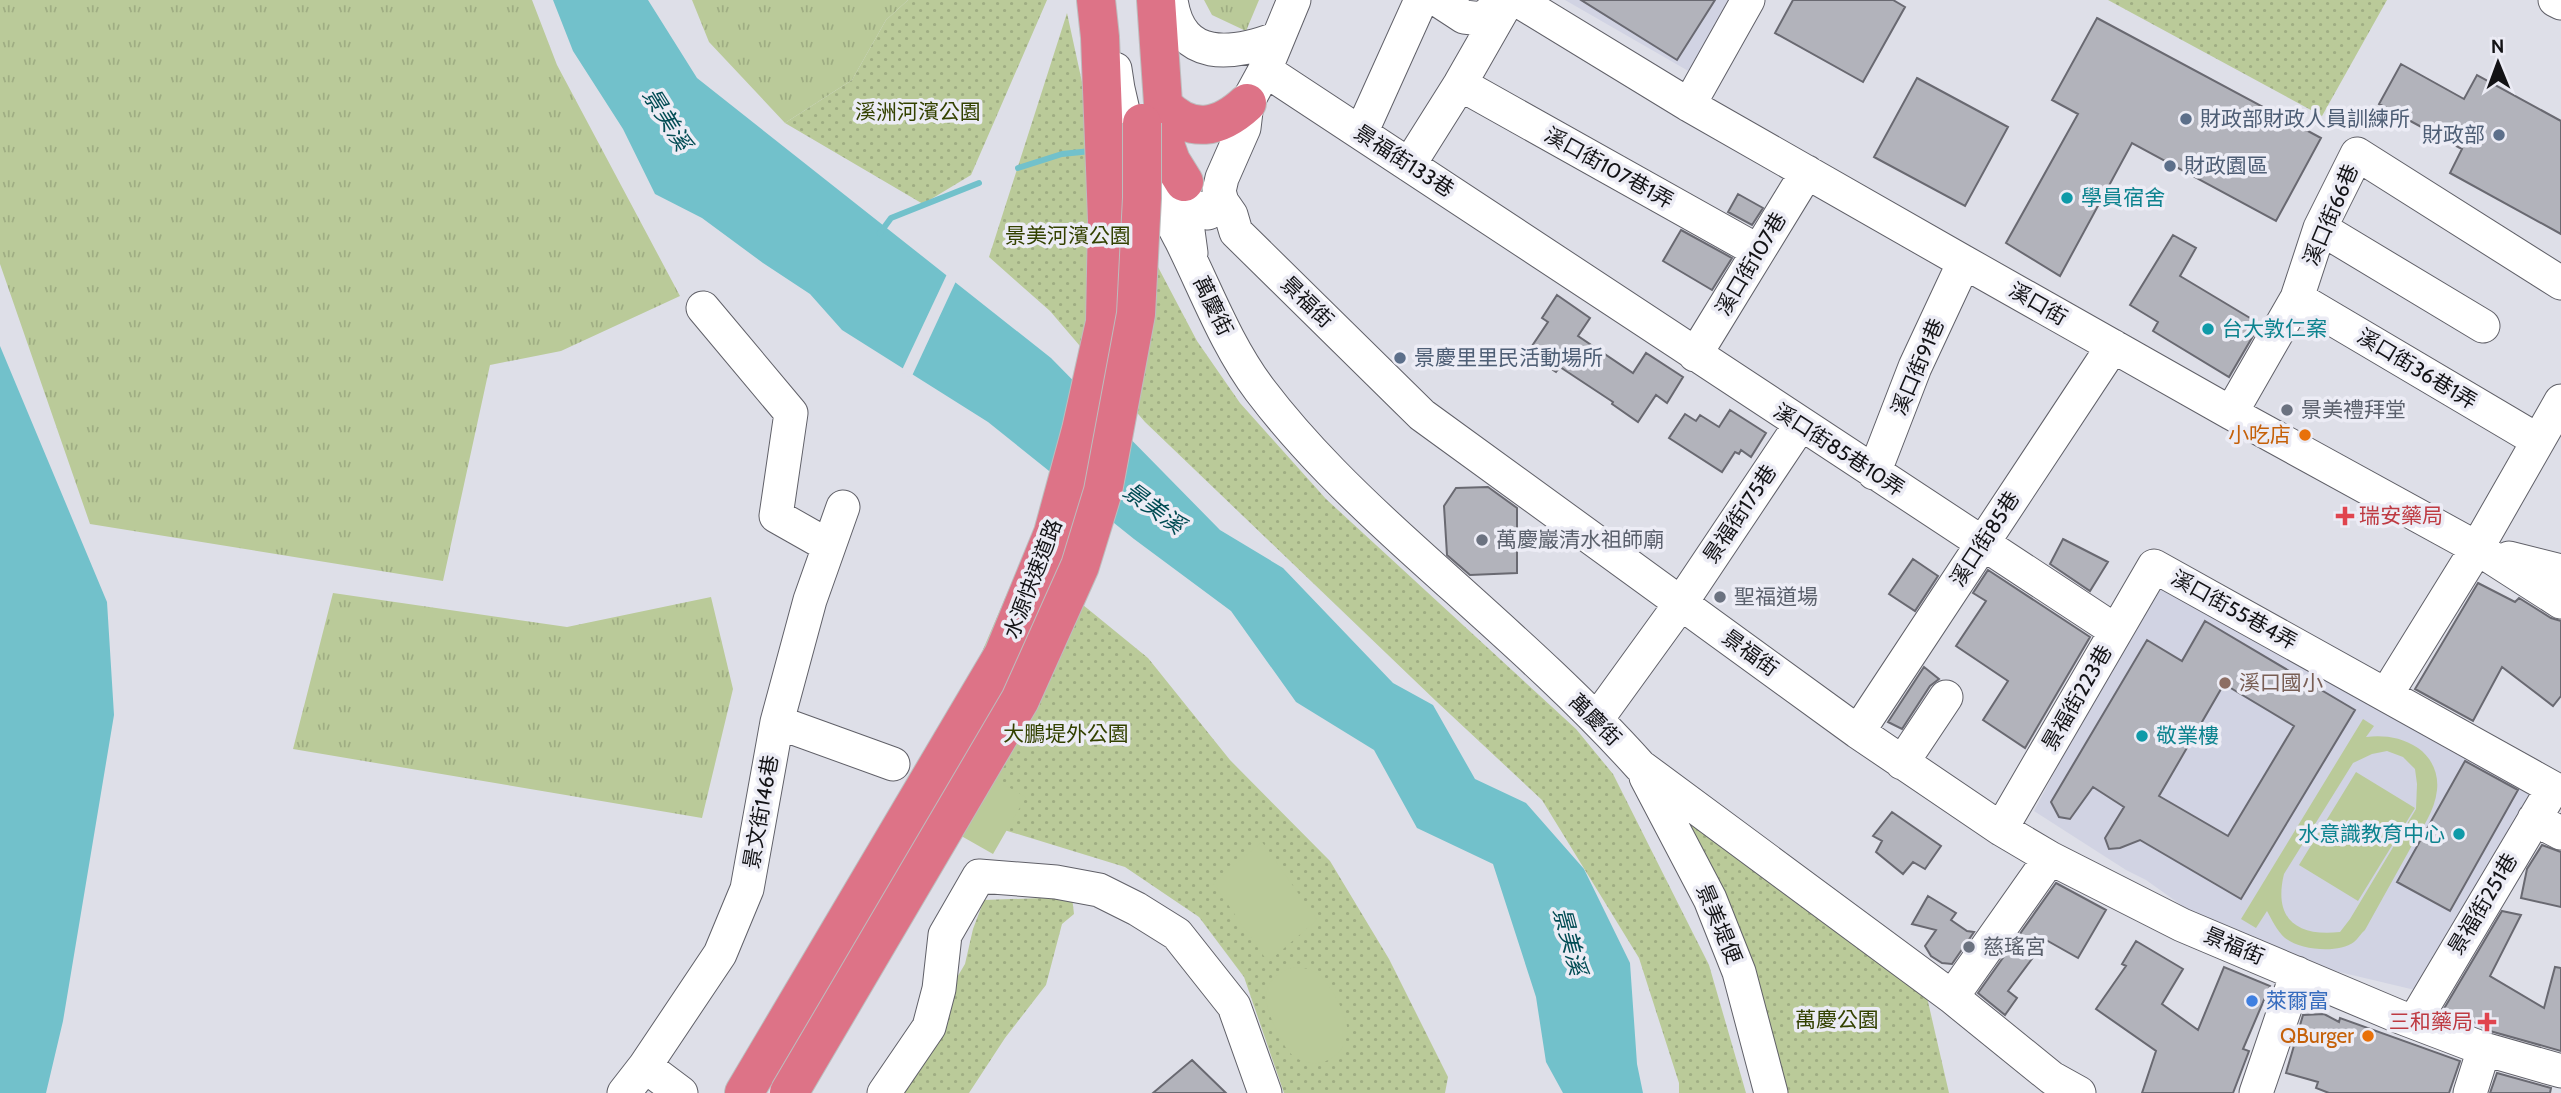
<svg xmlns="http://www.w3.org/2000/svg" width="2561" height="1093" font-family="Cabin,'Noto Sans TC',sans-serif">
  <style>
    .built { fill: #d1d3e3 }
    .grass { fill: url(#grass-tufts) }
    .park { fill: url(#park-dots) }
    .pitch { fill: #baca99; fill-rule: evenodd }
    .water { fill: #72c1cb }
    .pier { fill: #dedfe8 }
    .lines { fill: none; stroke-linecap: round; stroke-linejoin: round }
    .stream { stroke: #72c1cb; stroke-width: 6 }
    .building { fill: #b2b3bb; stroke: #696971; stroke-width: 2; fill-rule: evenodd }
    .minor-casing { stroke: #606068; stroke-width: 35 }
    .highway-casing { stroke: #bdbdbe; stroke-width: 40 }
    .minor { stroke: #fff; stroke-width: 33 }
    .highway { stroke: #dd7387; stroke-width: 38 }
    .highway-bridge-casing { stroke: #bdbdbe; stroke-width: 40; stroke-linecap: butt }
    .highway-bridge { stroke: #dd7387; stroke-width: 38 }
    .service-dot { fill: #5c6f8a; stroke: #ececf5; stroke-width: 2.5 }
    .culture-dot { fill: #0f9aa8; stroke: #ececf5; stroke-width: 2.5 }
    .worship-dot { fill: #6b7280; stroke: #ececf5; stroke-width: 2.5 }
    .food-dot { fill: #e8710a; stroke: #ececf5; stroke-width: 2.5 }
    .health-dot { fill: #e0444e; stroke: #ececf5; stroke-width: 2.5 }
    .education-dot { fill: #8d6e63; stroke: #ececf5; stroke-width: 2.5 }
    .shop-dot { fill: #3f7fe0; stroke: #ececf5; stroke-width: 2.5 }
    .labels { text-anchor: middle; stroke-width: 7; stroke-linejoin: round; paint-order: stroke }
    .park-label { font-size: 21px; fill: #334100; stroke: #ececf5 }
    .service-label { font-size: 21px; fill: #4e5e75; stroke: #ececf5; text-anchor: start }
    .street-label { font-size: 21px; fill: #131316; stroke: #ececf5 }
    .culture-label { font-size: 21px; fill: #0d838f; stroke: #ececf5; text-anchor: start }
    .worship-label { font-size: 21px; fill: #5b616d; stroke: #ececf5; text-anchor: start }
    .food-label { font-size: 21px; fill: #c56008; stroke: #ececf5; text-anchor: end }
    .health-label { font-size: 21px; fill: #be3a42; stroke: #ececf5; text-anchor: start }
    .education-label { font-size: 21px; fill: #785e54; stroke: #ececf5; text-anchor: start }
    .shop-label { font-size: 21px; fill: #366cbe; stroke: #ececf5; text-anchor: start }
    .water-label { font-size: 23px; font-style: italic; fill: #004b53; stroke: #ececf5 }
  </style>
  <defs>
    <pattern id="grass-tufts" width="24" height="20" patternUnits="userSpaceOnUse" patternTransform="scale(1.75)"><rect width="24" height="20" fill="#baca99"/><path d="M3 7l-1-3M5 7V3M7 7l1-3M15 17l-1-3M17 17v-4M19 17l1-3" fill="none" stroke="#9fad83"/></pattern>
    <pattern id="park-dots" width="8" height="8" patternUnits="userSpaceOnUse" patternTransform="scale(1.75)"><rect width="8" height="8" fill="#baca99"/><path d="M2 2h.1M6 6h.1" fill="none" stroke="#9fad83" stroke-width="1.8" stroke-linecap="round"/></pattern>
  </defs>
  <rect width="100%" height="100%" fill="#dedfe8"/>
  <path class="built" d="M1565,0H1756L1711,84Z
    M2158,576L2538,790L2415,990L2289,960L2212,927L2146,880L2126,870L2034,811Z"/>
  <path class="grass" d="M0,0H532L557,65L680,296L561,351L490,365L443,581L90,524L0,264Z
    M692,0H908L886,20L852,80L785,123L709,42Z
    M1204,0H1259L1246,31L1212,15Z
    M333,593L567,627L711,597L733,689L702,818L293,749Z"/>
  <path class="park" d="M908,0H1047L971,175L923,204L785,123L852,80L886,20Z
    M2108,0H2387L2322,116Z
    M1067,13L1092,128L1158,267L1197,341L1240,403L1326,499L1576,729L1613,774L1709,965L1746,1093H1679V1083L1639,958L1542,800L1436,701L1145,422L1050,311L989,257Z
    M1023,556L1148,658L1230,760L1330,861L1389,959L1448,1077L1445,1093H1284L1244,977L1199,917L1125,867L903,799L967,687Z
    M1681,816L1926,993L1949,1093H1781Z
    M1072,897L1074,914L1062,924L1046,985L1005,1038L969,1093H888L965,964L973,929L984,900Z"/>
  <path class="pitch" d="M2363,719L2374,726L2366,737C2384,735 2401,737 2418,748C2431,757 2439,773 2437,790C2435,811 2421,830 2410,849C2395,876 2380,903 2365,930C2361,933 2358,939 2354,942C2338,954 2300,950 2285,938C2277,931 2272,920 2267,911L2256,928L2241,919ZM2387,751L2403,757L2415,769L2417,784L2416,809L2350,919L2340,932C2297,937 2273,919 2284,874L2353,763L2372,754Z
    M947,753L1026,797L993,854L912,808Z
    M2356,772L2415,808L2358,901L2299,865Z
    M1262,842L1317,920L1268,962L1213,883Z
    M1294,967C1302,968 1309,968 1315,972C1328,979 1346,1012 1347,1027C1348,1036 1345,1045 1339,1052C1327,1066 1305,1067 1291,1054C1285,1048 1281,1039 1277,1031C1263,1004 1258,978 1294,967Z"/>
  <path class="water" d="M553,0H648L697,78L1051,358L1220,530L1283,568L1393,683L1433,705L1475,779L1526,803L1584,869L1630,963L1637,1064L1643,1093H1563L1546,1062L1536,997L1493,864L1417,828L1374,750L1296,702L1231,611L1134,539L988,422L842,330L810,294L763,263L702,218L655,194L623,129L573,51Z
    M0,346L107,602L114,715L63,1021L46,1093H0Z"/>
  <path class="pier" d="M948,272L957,279L911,378L901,372Z"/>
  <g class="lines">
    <path class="stream" d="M1018,168L1062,154L1091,151
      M880,233L891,218L979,183"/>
  </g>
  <path class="building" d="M1581,0H1715L1677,60Z
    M1793,0H1893L1905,7L1863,82L1775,33Z
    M2097,18L2321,138L2276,221L2132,143L2060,276L2006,243L2078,114L2052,100Z
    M2401,64L2464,99L2477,75L2561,121V234L2450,173L2462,149L2379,104Z
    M1917,78L2008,127L1965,206L1874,157Z
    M1738,194L1763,208L1752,225L1728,212Z
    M1681,230L1732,258L1712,290L1663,261Z
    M2173,235L2196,248L2180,276L2260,324L2229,377L2153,331L2158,322L2130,305Z
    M1557,295L1590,318L1578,336L1633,373L1646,353L1683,377L1667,403L1656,395L1638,422L1612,404L1613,402L1560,367L1556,372L1542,363L1545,359L1530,349L1548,322L1542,318Z
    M1730,410L1766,433L1751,457L1741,450L1739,454L1735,452L1722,472L1669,438L1685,414L1696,421L1700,415L1719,427Z
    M1488,487L1517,508V573L1470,575L1447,555L1444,506L1456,488Z
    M2063,539L2108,562L2090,591L2050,564Z
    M1913,559L1938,576L1915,611L1889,594Z
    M1988,570L2090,637L2025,748L1983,720L2008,681L1956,646L1986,601L1973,593Z
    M2478,583L2515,602L2519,598L2551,618L2561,621V696L2553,706L2502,667L2473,721L2415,689Z
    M2205,621L2355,710L2241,899L2140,840L2120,848L2109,849L2105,838L2124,807L2093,787L2070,819L2059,817L2051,802L2147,640L2182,661ZM2224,684L2294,726L2228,836L2159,796Z
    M1924,667L1939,679L1930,686L1902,729L1888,722Z
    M2465,761L2518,790L2450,911L2397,882Z
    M1892,812L1941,846L1925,869L1913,862L1903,874L1876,852L1882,841L1873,836Z
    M2542,845L2561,852V907L2521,898L2527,869Z
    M2056,883L2106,910L2078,958L2046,940L2008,991L2017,998L2005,1015L1978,993Z
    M1928,896L1956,913L1951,920L1967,931L1974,932L1952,964L1942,963L1931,956L1925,946L1936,930L1912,924Z
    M2502,911L2521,915L2490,976L2544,1008L2555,967L2561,968V1051L2490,1031L2465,1017L2463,1020L2442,1012Z
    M2136,941L2183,969L2162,1004L2198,1030L2224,967L2270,986L2243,1049L2249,1051L2233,1093H2142L2156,1051L2096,1009L2126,966L2122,964Z
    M2324,1014L2339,1022L2340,1018L2460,1061L2449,1093H2329L2316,1088L2318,1082L2286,1073L2303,1015Z
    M1192,1060L1226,1093H1153Z
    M2497,1073L2551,1088L2550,1093H2490Z"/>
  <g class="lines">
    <g class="minor-casing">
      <path id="minor" d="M1171,0C1180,63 1233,55 1278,38
        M1294,0L1265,70L1247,103L1244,128L1222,178L1219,191L1222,202L1231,215L1236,232L1422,415L1858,732L2001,829L2050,858L2182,925L2400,1017L2484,1049L2561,1071
        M1438,0L1464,17L1482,19L1505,0
        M1517,0L1689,105L1964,262L2231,413L2477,548L2561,602
        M2555,0L2561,3
        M1115,69C1122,132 1152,184 1181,240C1206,290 1226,345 1260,390C1304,448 1356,498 1410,547C1488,618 1569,687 1640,766L1952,997L2052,1078L2079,1093
        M1265,70L2116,631
        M1460,84L1758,251
        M1689,105L1748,0
        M1361,133L1421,0
        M1409,165L1460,84L1508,0
        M2320,228L2483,326
        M1191,253L1186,216L1191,209L1199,208L1208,213
        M2297,298L2537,440
        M703,308L791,413L776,516L829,546
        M1695,355L1807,172
        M2231,413L2297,298L2320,228L2357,154L2561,283
        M1874,473L1915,367L1964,262
        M2509,558L2561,571
        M2386,695L2477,548L2561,401
        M1597,719L1681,603L1800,425
        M777,722L893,764
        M1858,732L2113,346
        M1902,763L1946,697
        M1646,777L1710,899L1739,972L1771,1093
        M2534,819L2561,833
        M2001,829L2154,566L2553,788L2414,1022
        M1952,997L2050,858
        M645,1066L681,1093
        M624,1093L645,1066L720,954L747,889L777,722L810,600L843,507
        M884,1093L929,1027L939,989L945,935L979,876L1056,882L1099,890L1137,909L1177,934L1234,1006L1265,1093
        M2256,1093L2297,973
        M2470,1093L2484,1049"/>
    </g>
    <g class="highway-casing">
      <path id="highway" d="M1156,0L1166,147L1171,161L1184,182
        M1164,106C1191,134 1219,129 1247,103
        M744,1093L1003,655L1053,533L1081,430L1105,322L1107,220L1100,37L1096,0"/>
    </g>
    <use href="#minor" class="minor"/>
    <use href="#highway" class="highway"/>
    <g class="highway-bridge-casing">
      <path id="highway-bridge" d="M789,1093L1020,700L1080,566L1103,491L1136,314L1142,198V123"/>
    </g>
    <use href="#highway-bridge" class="highway-bridge"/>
  </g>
  <g class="service-dot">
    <circle cx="2186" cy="119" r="7"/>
    <circle cx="2499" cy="135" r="7"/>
    <circle cx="2170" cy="166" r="7"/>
    <circle cx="1400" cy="358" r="7"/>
  </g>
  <g class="culture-dot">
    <circle cx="2067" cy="198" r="7"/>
    <circle cx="2208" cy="329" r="7"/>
    <circle cx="2142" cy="736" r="7"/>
    <circle cx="2459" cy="834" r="7"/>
  </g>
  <g class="worship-dot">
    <circle cx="2287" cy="410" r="7"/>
    <circle cx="1482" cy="540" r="7"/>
    <circle cx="1720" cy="597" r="7"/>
    <circle cx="1969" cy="947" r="7"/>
  </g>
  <g class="food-dot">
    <circle cx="2305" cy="435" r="7"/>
    <circle cx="2368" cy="1036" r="7"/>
  </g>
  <g class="health-dot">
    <path d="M2341.5 505.5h7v7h7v7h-7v7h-7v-7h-7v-7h7z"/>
    <path d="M2483.5 1011.5h7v7h7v7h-7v7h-7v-7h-7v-7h7z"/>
  </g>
  <circle class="education-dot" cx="2225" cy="683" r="7"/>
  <circle class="shop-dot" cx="2252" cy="1001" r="7"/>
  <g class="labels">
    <g class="park-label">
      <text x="918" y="119">溪洲河濱公園</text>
      <text x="1068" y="243">景美河濱公園</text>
      <text x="1066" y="741">大鵬堤外公園</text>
      <text x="1837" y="1027">萬慶公園</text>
    </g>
    <g class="service-label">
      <text x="2200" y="126">財政部財政人員訓練所</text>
      <text x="2485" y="142" text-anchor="end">財政部</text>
      <text x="2184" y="173">財政園區</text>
      <text x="1414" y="365">景慶里里民活動場所</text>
    </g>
    <g class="street-label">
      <text transform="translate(1404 161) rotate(33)" y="7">景福街133巷</text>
      <text transform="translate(1609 168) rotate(29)" y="7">溪口街107巷1弄</text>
      <text transform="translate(2331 215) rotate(-67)" y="7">溪口街66巷</text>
      <text transform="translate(1751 264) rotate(-59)" y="7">溪口街107巷</text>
      <text transform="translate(1307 302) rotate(44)" y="7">景福街</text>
      <text transform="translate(2038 304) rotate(30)" y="7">溪口街</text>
      <text transform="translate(1213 306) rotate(64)" y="7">萬慶街</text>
      <text transform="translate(1918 367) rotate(-67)" y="7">溪口街91巷</text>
      <text transform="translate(2417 369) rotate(31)" y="7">溪口街36巷1弄</text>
      <text transform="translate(1839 450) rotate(33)" y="7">溪口街85巷10弄</text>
      <text transform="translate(1740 514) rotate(-56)" y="7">景福街175巷</text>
      <text transform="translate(1985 539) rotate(-57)" y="7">溪口街85巷</text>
      <text transform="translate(1033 579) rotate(-69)" y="7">水源快速道路</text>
      <text transform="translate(2234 610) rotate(29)" y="7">溪口街55巷4弄</text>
      <text transform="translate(1750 653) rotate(36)" y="7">景福街</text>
      <text transform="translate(2077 698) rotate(-60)" y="7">景福街223巷</text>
      <text transform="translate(1595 720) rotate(45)" y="7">萬慶街</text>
      <text transform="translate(761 812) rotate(-80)" y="7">景文街146巷</text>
      <text transform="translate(2483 904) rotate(-59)" y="7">景福街251巷</text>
      <text transform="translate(1719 924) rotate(67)" y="7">景美堤便</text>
      <text transform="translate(2234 946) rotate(23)" y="7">景福街</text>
    </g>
    <g class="culture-label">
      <text x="2081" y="205">學員宿舍</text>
      <text x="2222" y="336">台大敦仁案</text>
      <text x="2156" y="743">敬業樓</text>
      <text x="2445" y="841" text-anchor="end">水意識教育中心</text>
    </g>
    <g class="worship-label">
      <text x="2301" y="417">景美禮拜堂</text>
      <text x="1496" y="547">萬慶巖清水祖師廟</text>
      <text x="1734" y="604">聖福道場</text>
      <text x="1983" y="954">慈瑤宮</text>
    </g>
    <g class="food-label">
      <text x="2291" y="442">小吃店</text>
      <text x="2354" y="1043">QBurger</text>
    </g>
    <g class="health-label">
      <text x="2359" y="523">瑞安藥局</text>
      <text x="2473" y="1029" text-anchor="end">三和藥局</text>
    </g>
    <g class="education-label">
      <text x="2239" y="690">溪口國小</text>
    </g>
    <g class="shop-label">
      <text x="2266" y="1008">萊爾富</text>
    </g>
    <g class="water-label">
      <text transform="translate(667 119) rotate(58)" y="8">景美溪</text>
      <text transform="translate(1154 508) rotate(36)" y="8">景美溪</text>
      <text transform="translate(1570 941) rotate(75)" y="8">景美溪</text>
    </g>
  </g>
  <g transform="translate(2498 63) rotate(359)" stroke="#ececf5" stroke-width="5" paint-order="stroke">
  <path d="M0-5L12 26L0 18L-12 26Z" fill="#131316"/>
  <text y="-10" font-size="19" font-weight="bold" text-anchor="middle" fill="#131316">N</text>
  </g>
</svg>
